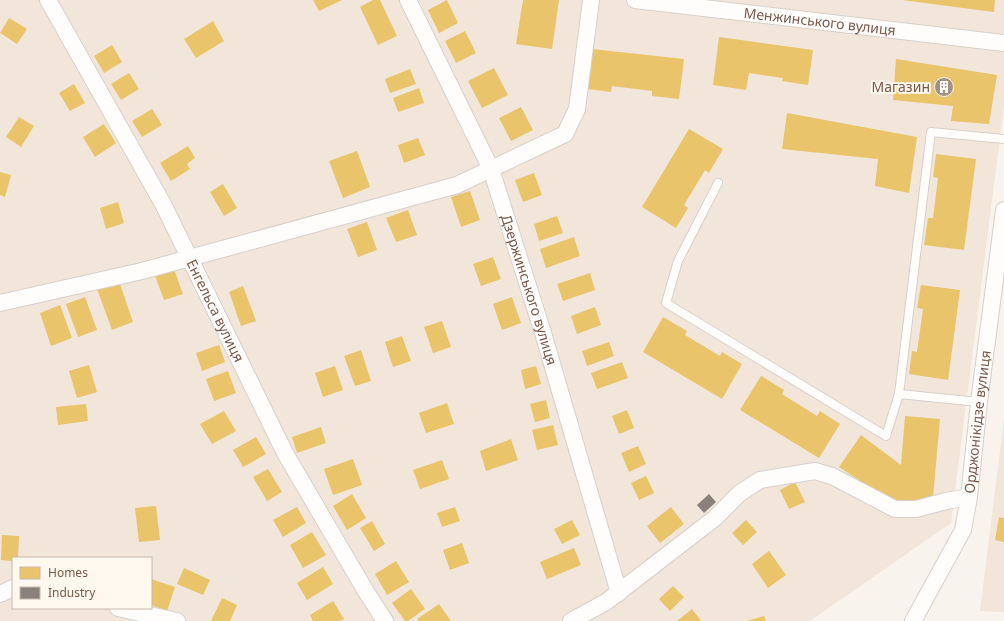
<svg xmlns="http://www.w3.org/2000/svg" width="1004" height="621" font-family="'Noto Sans',sans-serif">
  <style>
    .residential { fill: #f1e6d9; fill-rule: evenodd }
    .homes { fill: #e9c46a }
    .industry { fill: #8a817c }
    .lines { fill: none; stroke-linecap: round; stroke-linejoin: round }
    .service-casing { stroke: #d7d0ca; stroke-width: 10 }
    .minor-casing { stroke: #d7d0ca; stroke-width: 18 }
    .service { stroke: #fefdfc; stroke-width: 8 }
    .minor { stroke: #fefdfc; stroke-width: 16 }
    .labels { text-anchor: middle; stroke-width: 4; stroke-linejoin: round; paint-order: stroke }
    .street-label { font-size: 14px; fill: #78594a; stroke: #fff8ee }
    .poi-label { font-size: 14px; fill: #78594a; stroke: #fff8ee; text-anchor: end }
  </style>
  <rect width="100%" height="100%" fill="#f8f3ec"/>
  <path class="residential" d="M0,0H1004V106L951,523L810,621H0ZM13,558H151V608H13Z
    M1004,419V612L980,611Z"/>
  <path class="homes" d="M313,0H342L319,11Z
    M373,0H380L397,36L378,45L360,7Z
    M447,0L458,23L439,33L428,10Z
    M523,0H559L552,49L516,44Z
    M902,0H995L994,12Z
    M9,18L27,29L17,44L0,33Z
    M213,21L224,41L196,58L184,39Z
    M465,31L476,53L456,63L445,41Z
    M719,37L813,50L808,85L782,81L783,78L749,73L746,90L713,85Z
    M112,45L122,62L104,73L94,56Z
    M592,49L684,59L679,99L652,96V91L612,86L611,92L588,89Z
    M896,59L997,75L989,124L951,121L953,106L893,100Z
    M494,68L508,95L482,108L468,81Z
    M410,69L416,84L390,93L385,79Z
    M129,73L139,89L121,100L111,84Z
    M74,84L85,103L70,111L59,93Z
    M419,88L424,103L398,112L393,98Z
    M521,107L533,130L511,141L499,118Z
    M152,109L162,125L142,137L132,121Z
    M787,113L917,137L909,193L875,186L878,159L782,149Z
    M19,117L34,126L21,147L6,137Z
    M104,124L116,143L95,157L83,137Z
    M689,129L723,149L709,173L705,170L684,205L688,208L676,228L642,207Z
    M418,138L425,155L404,163L398,145Z
    M188,146L195,158L187,164L190,169L171,181L160,163Z
    M357,151L370,187L343,198L329,161Z
    M936,154L976,159L964,250L924,245L928,218H933L938,178L933,177Z
    M0,172L11,175L5,197L0,195Z
    M534,173L542,195L523,202L515,180Z
    M223,184L237,208L224,216L210,192Z
    M470,191L480,220L461,227L451,197Z
    M118,202L124,223L106,229L100,208Z
    M408,210L417,235L396,242L386,218Z
    M557,216L563,233L539,241L534,224Z
    M367,222L377,250L358,257L347,229Z
    M574,237L580,256L546,268L540,249Z
    M493,257L501,279L481,286L473,264Z
    M174,269L183,294L164,300L155,276Z
    M590,273L595,290L563,301L557,284Z
    M119,281L133,322L112,330L97,289Z
    M921,285L960,290L948,380L909,374L912,351L917,352L923,309L917,308Z
    M243,286L256,321L241,326L229,292Z
    M85,297L97,330L78,337L66,304Z
    M512,297L521,323L502,330L493,304Z
    M60,305L72,338L51,346L40,313Z
    M595,307L601,325L577,334L571,316Z
    M663,317L687,331L685,335L720,356L722,352L742,364L722,399L643,352Z
    M442,321L451,347L433,353L424,327Z
    M402,336L411,361L393,367L385,342Z
    M609,342L614,356L587,366L582,351Z
    M219,345L225,362L202,371L196,353Z
    M361,350L371,381L355,386L344,356Z
    M622,362L628,378L597,389L591,373Z
    M89,365L97,392L77,398L69,371Z
    M335,366L343,390L323,397L315,373Z
    M536,366L541,384L525,389L521,370Z
    M228,371L236,393L214,401L206,379Z
    M761,376L784,390L782,394L817,416L820,411L840,424L819,458L740,410Z
    M546,400L550,418L535,422L530,404Z
    M447,403L454,424L426,433L419,413Z
    M86,404L88,421L58,425L56,407Z
    M627,410L634,428L619,434L612,416Z
    M224,411L236,431L212,444L200,424Z
    M905,416L940,419L933,497L898,506L839,467L861,435L901,465Z
    M553,425L558,445L537,450L532,430Z
    M321,427L326,443L297,453L292,437Z
    M256,437L266,454L243,467L233,450Z
    M511,439L518,460L486,471L480,451Z
    M638,446L646,464L629,472L621,453Z
    M353,459L362,485L333,495L324,469Z
    M442,460L449,479L420,489L413,470Z
    M268,469L282,492L267,501L253,477Z
    M646,476L654,493L639,500L631,483Z
    M795,482L805,502L789,509L780,490Z
    M352,494L366,518L347,530L333,506Z
    M156,506L160,540L139,542L135,508Z
    M297,507L306,523L283,537L273,520Z
    M455,507L460,521L442,527L437,513Z
    M671,507L684,524L660,543L647,526Z
    M999,517L1004,518V542L995,540Z
    M572,520L580,535L562,544L554,529Z
    M746,520L757,532L743,545L732,533Z
    M372,521L385,544L374,551L360,528Z
    M312,532L326,555L303,568L290,545Z
    M2,535L19,536L18,558H13V561L1,560Z
    M462,543L469,563L450,570L443,550Z
    M574,548L581,565L547,579L540,562Z
    M769,551L786,575L768,588L752,564Z
    M396,561L409,582L387,595L375,574Z
    M323,567L333,584L307,600L297,583Z
    M184,568L210,580L203,595L177,584Z
    M151,579L175,587L167,611L151,605Z
    M673,586L684,597L670,611L659,599Z
    M411,589L425,609L408,621H405L392,603Z
    M222,598L237,605L230,621H211Z
    M333,601L344,619L340,621H313L310,615Z
    M439,604L451,621H419L417,619Z
    M692,609L701,621H677Z
    M764,616L766,621H747Z"/>
  <path class="industry" d="M709,494L716,502L704,513L697,505Z"/>
  <g class="lines">
    <g class="service-casing">
      <path id="service" d="M718,183L678,261L666,303L886,436L899,394L931,132L1004,139
        M899,394L979,402"/>
    </g>
    <g class="minor-casing">
      <g id="minor">
        <path id="s1" d="M48,0L163,204L285,453L365,590L385,621"/>
        <path id="s2" d="M408,0L491,169L543,333L619,593"/>
        <path id="s3" d="M635,0L1004,43"/>
        <path d="M0,303L142,271L457,185L565,134L577,109L591,0"/>
        <path d="M0,594L13,588"/>
        <path d="M118,608L177,621"/>
        <path d="M571,621L606,602L715,518L740,493L760,480L815,471L832,476L895,509H916L946,501L969,497"/>
        <path id="s4" d="M913,621L963,530L969,497L979,402L1004,210"/>
      </g>
    </g>
    <use href="#service" class="service"/>
    <use href="#minor" class="minor"/>
  </g>
  <defs>
    <g id="building-disc" transform="scale(1)"><circle r="9.5" fill="#a58f83" stroke="#fff8ee"/><path d="M-4-6H4V6H1V3H-1V6H-4ZM-2.5-4.3h1.7v1.8h-1.7ZM.8-4.3h1.7v1.8H.8ZM-2.5-1h1.7V.8h-1.7ZM.8-1h1.7V.8H.8Z" fill="#fff"/></g>
  </defs>
  <g fill-rule="evenodd">
    <use href="#building-disc" x="944" y="87"/>
  </g>
  <g class="labels">
    <g class="street-label">
      <text dy="5" stroke="none"><textPath href="#s3" startOffset="186">Менжинського вулиця</textPath></text>
      <text dy="5" stroke="none"><textPath href="#s2" startOffset="315">Дзержинського вулиця</textPath></text>
      <text dy="5" stroke="none"><textPath href="#s1" startOffset="353">Енгельса вулиця</textPath></text>
      <text dy="5" stroke="none"><textPath href="#s4" startOffset="213">Орджонікідзе вулиця</textPath></text>
    </g>
    <g class="poi-label">
      <text x="930" y="92">Магазин</text>
    </g>
  </g>
  <rect x="12" y="557" width="140" height="52" fill="#fff8ee" stroke="#c9b8ac"/>
  <rect x="20" y="567" width="20" height="12" fill="#e9c46a" stroke="#c9b8ac"/>
  <text x="48" y="577" font-size="12" fill="#78594a">Homes</text>
  <rect x="20" y="587" width="20" height="12" fill="#8a817c" stroke="#c9b8ac"/>
  <text x="48" y="597" font-size="12" fill="#78594a">Industry</text>
</svg>
